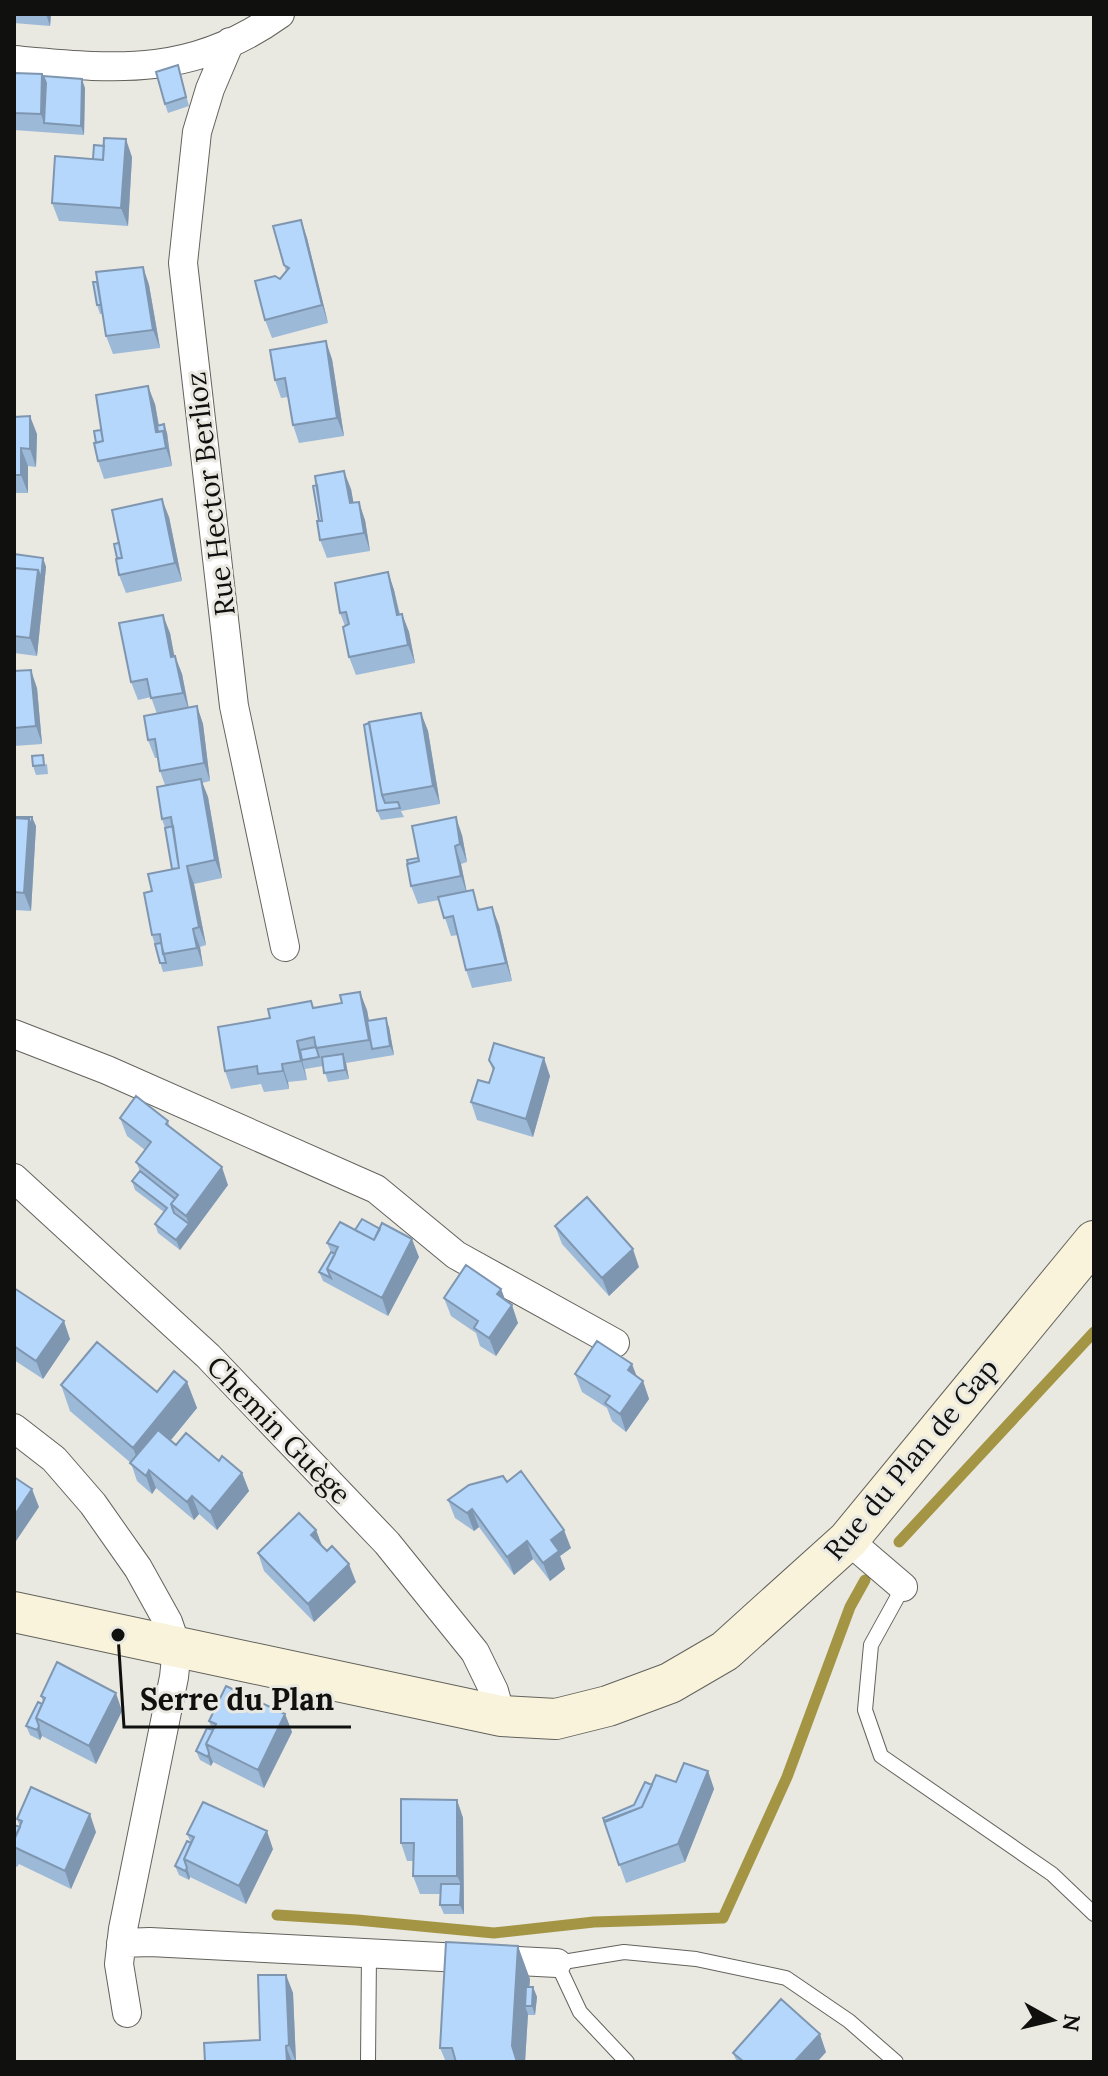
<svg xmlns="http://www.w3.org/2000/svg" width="1108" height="2076" font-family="Lora,serif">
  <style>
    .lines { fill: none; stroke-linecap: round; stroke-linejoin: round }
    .stream { stroke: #a49544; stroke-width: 11 }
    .lane-casing { stroke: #63625c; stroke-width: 16 }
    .street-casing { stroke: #63625c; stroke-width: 30 }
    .secondary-casing { stroke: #63625c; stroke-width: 42 }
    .lane { stroke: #fff; stroke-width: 14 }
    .street { stroke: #fff; stroke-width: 28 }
    .secondary { stroke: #f8f3da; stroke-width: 40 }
    .wall { fill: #9cb9d8 }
    .shaded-wall { fill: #7f96b0 }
    .building { fill: #b5d7fb; stroke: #7f96b0; stroke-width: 2 }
    .labels { text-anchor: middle; stroke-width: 6; stroke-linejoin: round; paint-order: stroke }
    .street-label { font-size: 28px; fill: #10100e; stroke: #e9e8e1 }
    .leader { fill: none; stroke: #10100e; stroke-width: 3 }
    .callout-dot { fill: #10100e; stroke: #e9e8e1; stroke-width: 3 }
    .callout-label { font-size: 30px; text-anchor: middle; font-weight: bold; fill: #10100e; stroke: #e9e8e1; stroke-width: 6; stroke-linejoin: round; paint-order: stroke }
  </style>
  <rect width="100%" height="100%" fill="#e9e8e1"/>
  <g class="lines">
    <path class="stream" d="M899,1542L1094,1332
      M277,1915L357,1920L494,1933L594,1922L723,1918L787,1777L850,1607L865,1580"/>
    <g class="lane-casing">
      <path id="lane" d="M903,1587L871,1645L865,1710L881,1756L1052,1874L1094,1914
        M368,2062L369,1954
        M627,2062L580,2012L557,1963L624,1952L696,1959L786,1978L849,2021L896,2062"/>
    </g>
    <g class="street-casing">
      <path id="street" d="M230,42L210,89L197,132L183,263L234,706L285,947
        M14,60C116,69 191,78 280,14
        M14,1034L107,1070L376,1189L456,1255L615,1343
        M14,1178L208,1356L387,1543L475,1652L494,1691L501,1716
        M14,1428L54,1459L93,1504L138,1568L168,1622L177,1648L174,1677L123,1929L119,1964L127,2013
        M848,1540L903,1587
        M121,1943L150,1942L557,1963"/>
    </g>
    <g class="secondary-casing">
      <path id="secondary" d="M14,1612L501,1716L556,1719L608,1706L670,1683L725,1651L848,1540L1094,1241"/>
    </g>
    <use href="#lane" class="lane"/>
    <use href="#street" class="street"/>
    <use href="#secondary" class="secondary"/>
  </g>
  <path class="wall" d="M14,14H51L50,26L14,23Z
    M178,65L189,106L168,113L165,104Z
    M14,73L43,76L85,88L84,135L14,130Z
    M104,146L132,157L128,226L59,221L52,203Z
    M301,220L307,238L328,323L272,338L265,320L280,279L286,271L284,265Z
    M143,267L149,285L160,348L113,354L106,336L103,314H100L97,305Z
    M332,359L344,436L299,443L293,425L288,397L281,398L275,380Z
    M155,404L159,425L164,424L167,433L172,466L104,479L98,461L96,442L101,430Z
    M14,417L37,434L36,467L28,466V493H14Z
    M351,489L353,503L365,520L370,551L327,558L320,540L319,521Z
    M169,517L182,581L126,593L119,575L117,558Z
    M14,554L43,558L46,567L37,656L14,653Z
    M388,572L394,590L400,614H402L409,632L415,663L356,675L349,657L345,626L340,613Z
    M170,633L174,657L175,656L182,674L189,708L197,706L203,724L210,781L202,783L208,797L222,878L194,884L206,945L200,947L203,966L163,972L152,935V891L172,869L165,828L162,819L165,785L160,771L158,758H155L148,740L157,714L151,697L138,700L131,682Z
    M14,671L37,688L42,744L14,746Z
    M421,713L428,731L440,804L401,811L404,817L381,820L377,811L364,725Z
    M47,764L48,774L36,775L33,766Z
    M14,816L36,826L31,911L14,910Z
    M462,835L467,862L461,864L467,892L480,909L499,925L512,981L472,988L466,970L458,935L451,936L439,900L418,904L411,886L418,858Z
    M311,1001L313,1008L367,1010L369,1021L389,1027L394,1055L346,1063L349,1079L328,1082L323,1066L305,1069L307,1080L288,1082L289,1089L264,1092L261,1084L231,1089L225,1071L270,1018Z
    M489,1060L550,1076L533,1137L477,1120L471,1102L489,1083L493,1071Z
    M120,1118L168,1121L170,1128L228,1185L180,1250L158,1233L155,1224L164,1212L135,1190L132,1181L140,1171L136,1162L145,1150L127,1136Z
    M555,1226L639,1267L609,1296L562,1244Z
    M355,1230L419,1257L388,1316L323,1281L319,1272L331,1252L327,1243Z
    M14,1288L70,1339L43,1379L14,1360Z
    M501,1289L505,1300L518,1323L496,1356L480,1346L476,1333L451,1316L444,1298Z
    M575,1374L637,1377L643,1381L649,1399L626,1432L612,1421L607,1408L582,1392Z
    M187,1382L197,1408L171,1440L176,1445L219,1461L242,1473L249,1491L217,1530L199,1514L194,1520L156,1488L152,1494L137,1481L131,1463L70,1411L61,1385L157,1392Z
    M507,1482L571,1548L560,1556L565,1569L550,1581L533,1559L514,1575L479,1527L474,1531L455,1518L448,1500Z
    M316,1530L322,1547L356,1582L314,1622L264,1571L258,1553Z
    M41,1696L122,1711L96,1764L42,1736L40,1740L30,1735L26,1726L43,1702Z
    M285,1714L292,1732L264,1788L213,1762L211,1766L200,1760L196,1751L212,1730L209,1721Z
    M708,1771L714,1789L685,1862L626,1883L603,1818L634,1805L652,1785L676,1782Z
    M457,1800L463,1818L464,1914H444L440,1905L441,1894H420L413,1876V1861H407L401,1843Z
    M17,1819L96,1832L71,1889L19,1864L17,1867L14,1865V1825L20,1827Z
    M187,1834L273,1849L246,1904L190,1877L189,1880L179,1875L175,1866L191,1843Z
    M286,1975L293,1993L296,2062H205L260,2040Z
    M530,1979L529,1987H533L537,1997L535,2015H528V2014L525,2062H446L440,2048Z
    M826,2052L817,2062H737L733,2053Z"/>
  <path class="shaded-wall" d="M46,14H51L50,26Z
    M42,74L49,92L44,123L41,114Z
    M82,79L85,88L84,135L81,126Z
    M126,139L132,157L128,226L121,208Z
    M301,220L307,238L328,323L322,305Z
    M143,267L149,285L160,348L153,330Z
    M326,341L332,359L344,436L337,418Z
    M148,386L155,404L161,440L156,432Z
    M30,416L37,434L36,467L30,449Z
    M164,424L167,433L169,449L166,439Z
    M163,431L169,449L172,466L166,448Z
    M21,448L28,466V493L21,475Z
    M344,471L351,489L357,521L350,503Z
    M162,499L169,517L182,581L175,563Z
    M359,502L365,520L370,551L364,533Z
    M43,558L46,567L37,656L30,638L38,570Z
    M388,572L394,590L403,633L397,615Z
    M402,614L409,632L415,663L408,645Z
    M163,615L170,633L178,675L171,657Z
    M175,656L182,674L189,711L183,693Z
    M31,670L37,688L42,744L36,726Z
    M197,706L203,724L210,781L204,763Z
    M421,713L428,731L440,804L433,786Z
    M201,779L208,797L222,878L215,860Z
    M32,817L36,826L31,911L24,893L29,819Z
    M456,817L462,835L467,862L460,844Z
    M455,846L461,864L467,894L461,876Z
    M187,866L194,884L206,945L199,927Z
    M492,907L499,925L512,981L506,963Z
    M193,929L200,947L203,966L197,948Z
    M360,992L367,1010L374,1049H372L369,1040Z
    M386,1018L389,1027L394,1055L390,1046Z
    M297,1041L304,1059L302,1060L307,1080L301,1061Z
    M343,1054L346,1063L349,1079L345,1070Z
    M544,1058L550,1076L533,1137L526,1119Z
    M282,1064L288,1082L289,1089L283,1071Z
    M222,1167L228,1185L180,1250L176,1240L189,1224L186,1216Z
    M412,1239L419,1257L388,1316L382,1298Z
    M633,1249L639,1267L609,1296L602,1278Z
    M501,1289L508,1307L497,1294Z
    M512,1305L518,1323L496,1356L489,1338Z
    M64,1321L70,1339L43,1379L36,1361Z
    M632,1364L639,1382L628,1370Z
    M643,1381L649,1399L626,1432L620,1414Z
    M187,1382L197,1408L143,1474L133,1448Z
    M149,1470L156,1488L152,1494L146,1476Z
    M242,1473L249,1491L217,1530L210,1512Z
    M32,1489L39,1507L14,1544V1516Z
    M192,1496L199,1514L194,1520L187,1502Z
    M472,1509L479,1527L474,1531L467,1513Z
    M316,1530L323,1548L311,1535Z
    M564,1530L571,1548L560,1556L565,1569L550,1581L543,1563L551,1540Z
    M527,1541L533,1559L514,1575L507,1557Z
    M349,1564L356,1582L314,1622L308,1604Z
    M116,1693L122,1711L96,1764L89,1746Z
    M285,1714L292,1732L264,1788L258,1770Z
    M39,1726L42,1736L40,1740L37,1730Z
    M209,1753L213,1762L211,1766L208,1757Z
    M708,1771L714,1789L685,1862L678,1844Z
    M457,1800L463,1818L464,1914L460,1905L461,1884L457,1876Z
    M90,1814L96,1832L71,1889L65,1871Z
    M267,1831L273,1849L246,1904L239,1886Z
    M187,1868L190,1877L189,1880L185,1871Z
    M518,1946L530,1979L528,2006H525L528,2014L525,2062H517L512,2046Z
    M286,1975L293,1993L296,2062L289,2045Z
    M533,1987L537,1997L535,2015L532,2006Z
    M820,2034L826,2052L817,2062H794Z
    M286,2046L292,2062H287Z"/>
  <path class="building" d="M178,65L186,97L165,104L156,72Z
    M14,73L42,74L41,114L14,113Z
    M43,76L82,79L81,126L44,123L46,83Z
    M104,138L126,139L121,208L52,203L55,156L103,160Z
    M94,145L104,146L103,160L93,159Z
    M301,220L322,305L265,320L255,281L275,276L280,279L289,268L284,265L273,226Z
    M143,267L153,330L106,336L96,272Z
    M93,282H97L101,305H97Z
    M326,341L337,418L293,425L285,378L275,380L270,350Z
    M148,386L156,432L163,431L166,448L98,461L94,443L103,441L96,395Z
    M30,416V449L21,448V475H14V417Z
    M164,424L166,439L163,431L158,432L157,426Z
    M101,430L103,441L96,443L94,431Z
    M344,471L350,503L359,502L364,533L320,540L317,521H322L315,476Z
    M317,485L322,521H319L313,486Z
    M162,499L175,563L119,575L116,559L122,558L112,510Z
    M119,543L122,558H117L114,544Z
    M14,554L43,558L41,579L38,570L14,568Z
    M14,568L38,570L30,638L14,636Z
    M388,572L397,615L402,614L408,645L349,657L343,627L349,624L346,612L340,613L335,583Z
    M163,615L171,657L175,656L183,693L151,698L147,679L131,682L119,623Z
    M31,670L36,726L14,728V671Z
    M197,706L204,763L160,771L155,739L148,740L144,716Z
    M421,713L433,786L382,795L369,722Z
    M369,723L382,795L385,803L398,802L400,808L377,811L364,725Z
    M43,755L44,765L33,766L32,756Z
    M201,779L215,860L187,866L199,927L193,929L197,948L163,954L160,934L152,935L144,893L152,891L148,874L179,868L171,817L162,819L157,787Z
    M14,817H32V828L29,819L14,818Z
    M456,817L460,844L455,846L461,876L411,886L407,864L419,861L412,826Z
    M14,818L29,819L24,893L14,892Z
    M173,826L179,868L172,869L165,828Z
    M418,858L419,861L408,864L407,860Z
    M473,890L478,910L492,907L506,963L466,970L453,916L444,918L438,897Z
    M161,943L166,963H160L155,944Z
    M360,992L369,1040L316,1048L314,1037L297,1041L301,1061L282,1064L283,1071L258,1074L257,1066L225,1071L218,1027L270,1018L268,1009L311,1001L313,1008L342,1003L340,995Z
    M386,1018L390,1046L372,1049L367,1021Z
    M494,1043L544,1058L526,1119L471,1102L478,1080L489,1083L494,1068L489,1060Z
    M316,1047L319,1057L302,1060L300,1050Z
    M343,1054L345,1070L324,1073L322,1057Z
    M136,1096L168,1121L166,1124L222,1167L186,1216L171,1204L178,1195L136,1162L151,1142L120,1118Z
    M140,1171L175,1199L171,1204L174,1213L189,1224L176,1240L155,1224L167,1208L132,1181Z
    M587,1197L633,1249L602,1278L555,1226Z
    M362,1219L380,1229L374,1240L355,1230Z
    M340,1222L374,1240L382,1223L412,1239L382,1298L327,1269L338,1247L327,1243Z
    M331,1252L335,1254L327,1269L331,1278L319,1272Z
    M466,1265L501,1289L497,1294L512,1305L489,1338L474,1328L478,1321L444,1298Z
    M14,1288L64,1321L36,1361L14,1346Z
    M597,1341L632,1364L628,1370L643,1381L620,1414L605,1403L610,1396L575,1374Z
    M97,1342L157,1392L174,1371L187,1382L133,1448L61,1385Z
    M158,1430L176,1445L186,1433L219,1461L222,1456L242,1473L210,1512L192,1496L187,1502L149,1470L146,1476L130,1463Z
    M521,1471L564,1530L551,1540L559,1551L543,1563L527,1541L507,1557L472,1509L467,1513L448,1500L469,1485L503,1476L507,1482Z
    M14,1477L32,1489L14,1516Z
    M299,1513L316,1530L311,1535L327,1551L332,1546L349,1564L308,1604L258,1553Z
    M57,1662L116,1693L89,1746L36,1718L45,1698L41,1696Z
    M226,1686L285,1714L258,1770L206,1744L216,1724L209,1721Z
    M38,1702L42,1704L36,1718L39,1726L37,1730L26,1726Z
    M207,1728L213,1730L206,1744L209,1753L208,1757L196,1751Z
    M684,1763L708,1771L678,1844L619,1865L604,1821L642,1807L656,1775L676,1782Z
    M645,1782L652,1785L642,1807L605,1822L603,1818L634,1805Z
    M31,1787L90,1814L65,1871L14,1847V1840L22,1821L17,1819Z
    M401,1799L457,1800V1876H413L414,1843H401Z
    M203,1802L267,1831L239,1886L184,1859L194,1837L187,1834Z
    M14,1825L20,1827L14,1840Z
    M187,1841L191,1843L184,1859L187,1868L185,1871L175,1866Z
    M441,1884H461L460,1905H440Z
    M446,1942L518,1946L512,2046L517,2062H456L452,2048H440Z
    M258,1975H286L289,2045L286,2046L287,2062H205L204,2043L260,2040Z
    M526,1987H533L532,2006H525Z
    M781,1999L820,2034L794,2062H744L733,2053Z"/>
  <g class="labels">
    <g class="street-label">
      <text transform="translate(210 494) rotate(-97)" y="10">Rue Hector Berlioz</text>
      <text transform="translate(279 1430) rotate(46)" y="10">Chemin Guège</text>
      <text transform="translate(911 1459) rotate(-50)" y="10">Rue du Plan de Gap</text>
    </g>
  </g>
  <path class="leader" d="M118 1635L124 1727H351"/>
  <circle class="callout-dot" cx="118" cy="1635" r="8"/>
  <g class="callout-label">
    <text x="237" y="1710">Serre du Plan</text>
  </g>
  <rect width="1108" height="2076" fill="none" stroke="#10100e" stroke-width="32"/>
  <g transform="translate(1052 2020) rotate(98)" stroke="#e9e8e1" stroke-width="6" paint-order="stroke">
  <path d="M0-6L14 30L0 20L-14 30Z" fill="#10100e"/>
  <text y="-12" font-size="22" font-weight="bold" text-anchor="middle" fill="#10100e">N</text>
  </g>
</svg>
